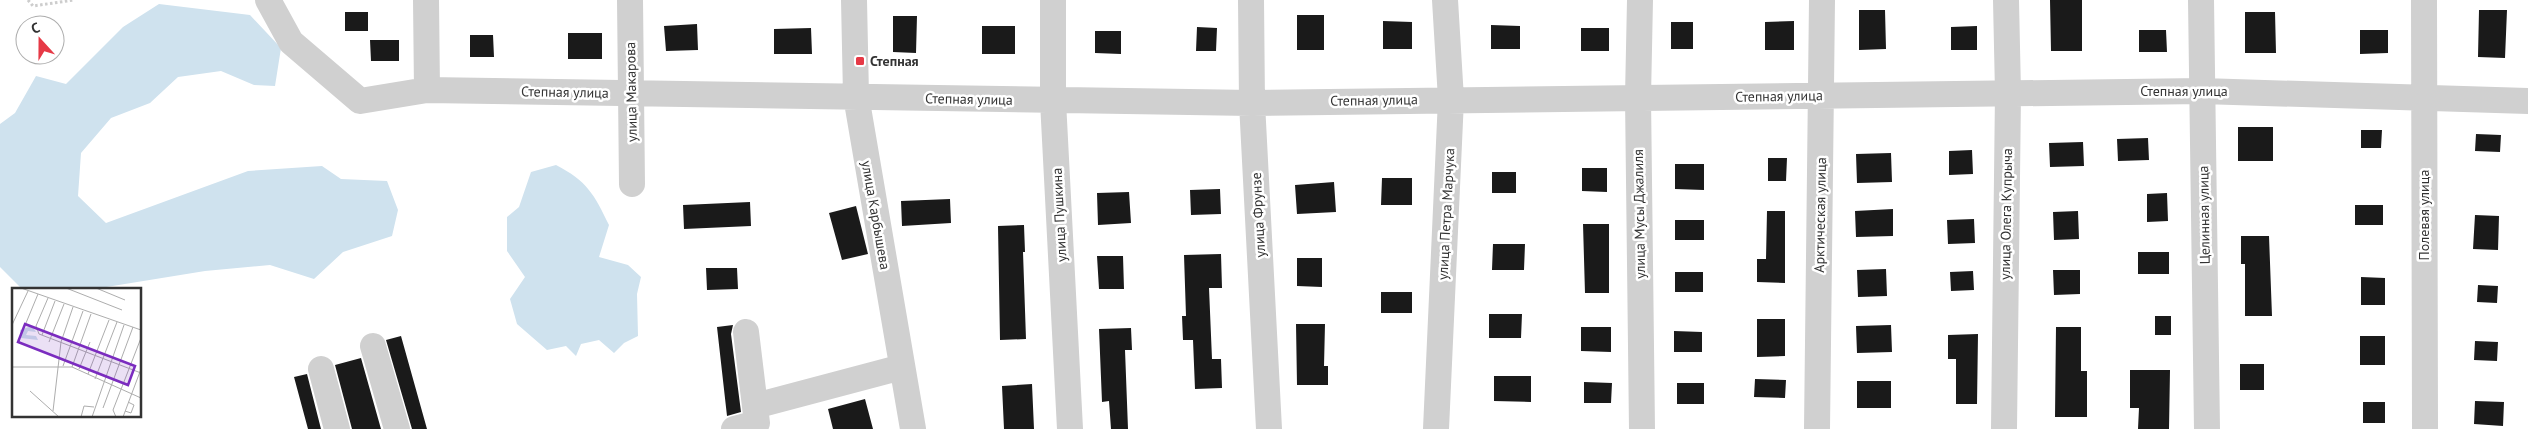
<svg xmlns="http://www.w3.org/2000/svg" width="2528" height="429" font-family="'PT Sans',sans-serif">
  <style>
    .water { fill: #cfe2ee }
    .building { fill: #1a1a1a }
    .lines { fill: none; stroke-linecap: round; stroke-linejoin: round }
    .path { stroke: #cdcdcd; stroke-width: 3; stroke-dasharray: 2.5 2.5; stroke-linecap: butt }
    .minor { stroke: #d0d0d0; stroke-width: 26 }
    .poi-dot { fill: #e63946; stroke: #fff; stroke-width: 2 }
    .labels { text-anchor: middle; stroke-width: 5; stroke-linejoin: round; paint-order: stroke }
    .poi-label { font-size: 14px; font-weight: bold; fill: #333; stroke: #fff; text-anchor: start }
    .street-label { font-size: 14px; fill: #333; stroke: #fff }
    .inset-road { fill: none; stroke: #adadad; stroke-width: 1 }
    .view { fill: #7b2cbf; fill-opacity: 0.15; stroke: #7b2cbf; stroke-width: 2.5 }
    .inset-edge { fill: none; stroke: #333; stroke-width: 2.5 }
  </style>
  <rect width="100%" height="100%" fill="#fff"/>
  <path class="water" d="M159,4L250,15L281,48L275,86L254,85L221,71L178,77L150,103L111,118L81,153L78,196L106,223L248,171L322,166L341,179L387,181L398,210L392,236L343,252L314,279L270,265L205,271L94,289H22L0,267V124L15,113L36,76L66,84L123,27Z
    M556,165C587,181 594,194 609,225L599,257L628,265L641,277L637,294L638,336L624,343L614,353L599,340L581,344L576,356L566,346L547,350L517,324L510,299L525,277L507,251V217L519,207L531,172Z"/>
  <path class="building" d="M2050,0H2082V51H2051Z
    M1859,10H1885L1886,49L1859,50Z
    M2479,10H2507L2505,58L2478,57Z
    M345,12H368V31H345Z
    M2245,12H2275L2276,53H2245Z
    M1297,15H1324V50H1297Z
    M893,16H917L916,53L893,52Z
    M1383,21L1412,22V49H1383Z
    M1794,21V50H1765V22Z
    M1671,22H1693V49H1671Z
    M697,24L698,50L666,51L664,26Z
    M1491,25L1520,26V49H1491Z
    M982,26H1015V54H982Z
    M1977,26V50H1951V27Z
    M1197,27L1217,28L1216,51H1196Z
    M811,28L812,54H774V29Z
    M1581,28H1609V51H1581Z
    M2139,30H2166L2167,52H2139Z
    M2360,30H2388V53L2360,54Z
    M1095,31H1121V54L1095,53Z
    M568,33H602V59H568Z
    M470,35H493L494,57H470Z
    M370,40H399V61H371Z
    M2238,127H2273V161H2238Z
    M2361,130H2382L2381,148H2361Z
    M2476,134L2501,135L2500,152L2475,151Z
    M2148,138L2149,160L2118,161L2117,139Z
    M2083,142L2084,166L2050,167L2049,143Z
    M1972,150L1973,174L1949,175V151Z
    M1891,153L1892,182L1857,183L1856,154Z
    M1768,158H1787L1786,181H1768Z
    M1675,164H1704V190L1675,189Z
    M1582,168H1607V192L1582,191Z
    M1492,172H1516V193H1492Z
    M1382,178H1412V205H1381Z
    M1334,182L1336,212L1297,214L1295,185Z
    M1220,189L1221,214L1191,215L1190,190Z
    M1129,192L1131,223L1098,225L1097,193Z
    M2167,193L2168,221L2147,222V194Z
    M950,199L951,223L902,226L901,201Z
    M750,202L751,226L684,229L683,205Z
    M2355,205H2383V225H2355Z
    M856,206L868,254L842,260L829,213Z
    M1893,209V236L1856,237L1855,211Z
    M1767,211H1785V283L1757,282V259H1766Z
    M2078,211L2079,239L2054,240L2053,212Z
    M2475,215L2499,216L2498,250L2473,249Z
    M1974,219L1975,243L1948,244L1947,220Z
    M1675,220H1704V240H1675Z
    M1583,224H1609V293H1585Z
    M1024,225L1025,252H1023L1026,339L1000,340L998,226Z
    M2241,236H2269L2272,316H2245V264H2241Z
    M1493,244H1525L1524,270H1492Z
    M2138,252H2169V274H2138Z
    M1221,254L1222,288H1209L1212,359H1221L1222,388L1195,389L1193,340H1183L1182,316H1186L1184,255Z
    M1097,256H1123L1124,289H1099Z
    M1297,258H1322V287L1297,286Z
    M706,268H737L738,289L707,290Z
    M1886,269L1887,296L1858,297L1857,270Z
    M2053,270H2080V294L2054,295Z
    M1973,271L1974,290L1951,291L1950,272Z
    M1675,272H1703V292H1675Z
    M2361,277L2385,278V305H2361Z
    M2478,285L2498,286L2497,303L2477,302Z
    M1381,292H1412V313H1381Z
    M1489,314H1522L1521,338H1489Z
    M2155,316H2171V335H2155Z
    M1757,319H1785V356L1757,357Z
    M1296,324H1325L1324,366H1328V385H1297Z
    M733,325L731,334L741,412L727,416L717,327Z
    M1891,325L1892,352L1857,353L1856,326Z
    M1581,327H1611V352L1581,351Z
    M2056,327H2081V371H2087V417H2055Z
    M1131,328L1132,350H1125L1128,429H1111L1109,401L1102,402L1099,329Z
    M1674,331L1702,332V352H1674Z
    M1978,334L1977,404H1956V359H1948V335Z
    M401,336L427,429H412L386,340Z
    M2360,336H2385V365H2360Z
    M2475,341L2498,342L2497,361L2474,360Z
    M361,358L381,429H352L335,365Z
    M2240,364H2264V390H2240Z
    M2130,370H2170L2169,429H2138L2139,408H2130Z
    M307,374L321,429H308L294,377Z
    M1494,376H1531V402L1494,401Z
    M1755,379L1786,380L1785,398L1754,397Z
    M1857,381H1891V408H1857Z
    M1584,382L1612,383L1611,403H1584Z
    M1677,383H1704V404H1677Z
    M1032,384L1034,429H1004L1002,386Z
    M865,399L873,429H833L828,409Z
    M2475,401L2504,402L2503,426L2474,424Z
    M2363,402H2385V423H2363Z"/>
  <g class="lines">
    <path class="path" d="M28,0L33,6L74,0"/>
    <path class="minor" d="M268,0L291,42L360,101L427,90L1252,103L2202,91L2528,101
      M426,0L427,90
      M630,0L632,184
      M854,0L856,96L913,429
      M1053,0V101L1070,429
      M1251,0L1252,103L1269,429
      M1640,0L1638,97L1642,429
      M2201,0L2207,429
      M2424,0L2425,429
      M373,346L397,429
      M321,369L337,429
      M755,406L902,367
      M734,429L757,423L746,332
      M1436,429L1451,99L1445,0
      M1817,429L1822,0
      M2004,429L2008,93L2006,0"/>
  </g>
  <rect class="poi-dot" x="855" y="56" width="10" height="10" rx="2.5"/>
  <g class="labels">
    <g class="poi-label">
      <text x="870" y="66">Степная</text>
    </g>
    <g class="street-label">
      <text x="2184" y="96">Степная улица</text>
      <text transform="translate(565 92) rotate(1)" y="5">Степная улица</text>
      <text transform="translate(631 92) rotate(-91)" y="5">улица Макарова</text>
      <text transform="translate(1779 96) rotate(-1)" y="5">Степная улица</text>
      <text transform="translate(969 99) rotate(1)" y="5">Степная улица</text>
      <text transform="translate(1374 100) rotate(-1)" y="5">Степная улица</text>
      <text transform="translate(1446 214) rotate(-87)" y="5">улица Петра Марчука</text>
      <text transform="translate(1639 214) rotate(-91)" y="5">улица Мусы Джалиля</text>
      <text transform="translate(2006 214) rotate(-89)" y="5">улица Олега Купрыча</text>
      <text transform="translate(876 215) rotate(80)" y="5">улица Карбышева</text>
      <text transform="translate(1059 215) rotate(-93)" y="5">улица Пушкина</text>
      <text transform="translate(1258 215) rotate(-93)" y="5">улица Фрунзе</text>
      <text transform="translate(1820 215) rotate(-89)" y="5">Арктическая улица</text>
      <text transform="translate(2204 215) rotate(-91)" y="5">Целинная улица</text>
      <text transform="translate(2424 215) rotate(-90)" y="5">Полевая улица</text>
    </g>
  </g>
  <g transform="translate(12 288)">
    <rect width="129" height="129" fill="#fff"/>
    <path d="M20,38L24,44L16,43L14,47L24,48L26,52L9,50L8,42Z" fill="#cfe2ee"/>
    <path class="inset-road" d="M9,0L129,42M54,0L110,22M84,0L113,12M36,10L24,38L27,46L129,85M14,35L26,6M0,37L16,3M30,47L43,13M37,54L52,16M51,78L71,23M0,79H60L129,110M60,79L79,26M67,81L78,54M76,86L97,32M83,91L105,34M18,103L47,129M91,120L121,39M41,123L49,54L61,19M113,123L119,125L122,117L116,114M69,129L72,118L82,119M80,129L112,37M104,129L101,122L129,50M111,129L129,81"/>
    <path class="view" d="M13,36L123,78L116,97L6,54Z"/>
    <rect width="129" height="129" class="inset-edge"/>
  </g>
  <g transform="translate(40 40) rotate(339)"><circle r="24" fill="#ffffff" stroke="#adadad"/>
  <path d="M0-4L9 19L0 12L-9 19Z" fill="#e63946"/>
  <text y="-8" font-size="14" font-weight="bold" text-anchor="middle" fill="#333333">С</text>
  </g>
</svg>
